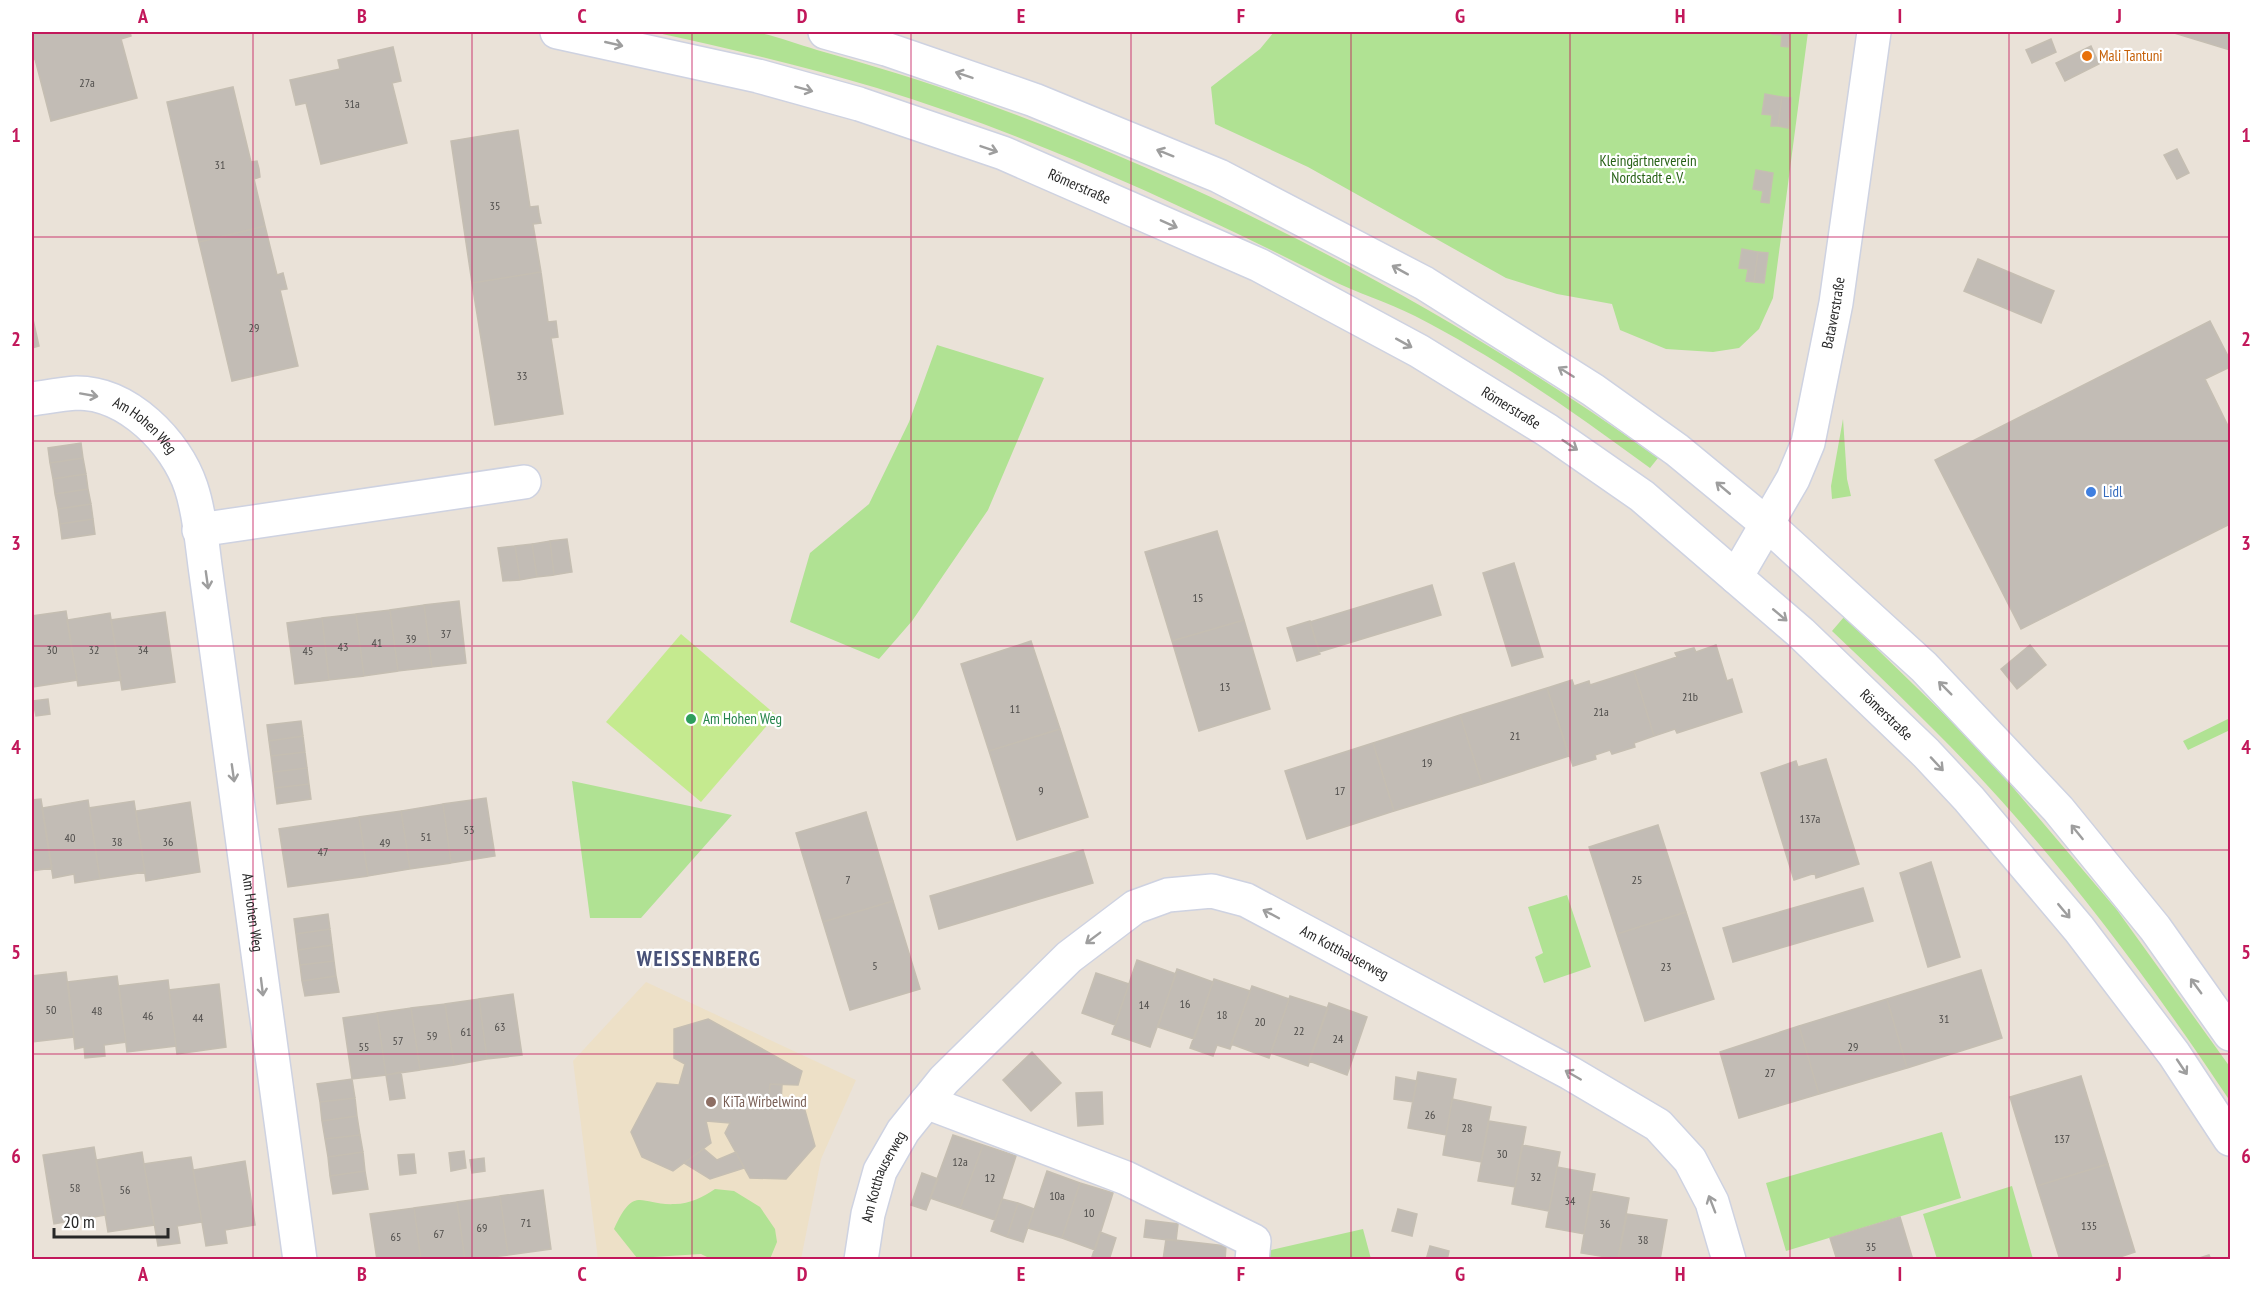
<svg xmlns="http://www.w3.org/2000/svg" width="2262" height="1291" font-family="'PT Sans Narrow',sans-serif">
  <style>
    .education { fill: #ede0c7 }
    .green { fill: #b0e293 }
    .pitch { fill: #c5ea8f }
    .building { fill: #c2bcb5; stroke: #c5beb2; stroke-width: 1.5 }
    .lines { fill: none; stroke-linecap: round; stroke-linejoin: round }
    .street-casing { stroke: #ced2e1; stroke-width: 36 }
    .secondary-casing { stroke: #ced2e1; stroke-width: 36 }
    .street { stroke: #fff; stroke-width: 33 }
    .secondary { stroke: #fff; stroke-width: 33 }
    .oneway { stroke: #9e9e9e }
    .grid { fill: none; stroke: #c2185b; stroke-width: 1.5; stroke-opacity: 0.55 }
    .food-dot { fill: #e8710a; stroke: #fff; stroke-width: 2 }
    .shop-dot { fill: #3f7fe0; stroke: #fff; stroke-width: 2 }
    .leisure-dot { fill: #2e9e5b; stroke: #fff; stroke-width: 2 }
    .education-dot { fill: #8d6e63; stroke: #fff; stroke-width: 2 }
    .labels { text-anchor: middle; stroke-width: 4.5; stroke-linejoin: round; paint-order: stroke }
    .number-label { font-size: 12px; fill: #4e4c4a }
    .food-label { font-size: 15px; fill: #c56008; stroke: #fff; text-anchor: start }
    .park-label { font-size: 15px; fill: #296318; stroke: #fff }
    .street-label { font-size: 15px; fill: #272727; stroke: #fff }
    .shop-label { font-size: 15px; fill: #366cbe; stroke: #fff; text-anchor: start }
    .leisure-label { font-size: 15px; fill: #27864d; stroke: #fff; text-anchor: start }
    .education-label { font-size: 15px; fill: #785e54; stroke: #fff; text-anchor: start }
    .district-label { font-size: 21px; font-weight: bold; letter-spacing: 1.5px; fill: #485178; stroke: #fff }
    .neatline { fill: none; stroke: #c2185b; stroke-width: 2 }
    .grid-label { font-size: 20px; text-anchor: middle; font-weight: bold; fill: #c2185b }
  </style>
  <rect width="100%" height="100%" fill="#eae2d8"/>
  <path class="education" d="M646,982L856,1080L821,1159L801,1259H598L573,1061Z"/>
  <path class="green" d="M653,32C685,31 721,27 753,32C774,35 796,44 817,50C871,65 924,81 976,100C1219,188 1448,308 1658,458L1650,468C1575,413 1499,359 1415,316C1387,302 1357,293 1329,279C1185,206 1031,135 877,88C803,66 728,48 653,32Z
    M1274,32H1808L1773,298L1759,329L1739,348L1713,352L1666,349L1620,330L1612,304L1557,294L1506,278L1308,167L1215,124L1211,87L1260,49Z
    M937,345L1044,378L988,510L912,621L879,659L790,622L810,553L869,504L909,422Z
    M1843,419L1847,479L1851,496L1832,499L1831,486Z
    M1844,617L1982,751L2117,910L2230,1067V1101C2164,1002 2093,905 2014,815C1957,750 1894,690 1832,631Z
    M2230,718V730L2188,750L2183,741Z
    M572,781L732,815L641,918H590Z
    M1567,895L1591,967L1544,983L1535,957L1543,953L1528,907Z
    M1942,1132L1961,1198L1786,1251L1766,1183Z
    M2012,1186L2033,1259H1937L1923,1214Z
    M715,1189L734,1191L760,1207L775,1229L777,1242L770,1259H711L701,1254L637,1258L614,1229C635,1183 640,1206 675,1204C690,1204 703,1197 715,1189Z
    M1363,1229L1371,1259L1267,1260V1251Z"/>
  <path class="pitch" d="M681,634L776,715L701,802L606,722Z"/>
  <path class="building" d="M39,32H130L131,36L121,39L137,98L51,121L35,59L32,60V33Z
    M1772,32H1790L1788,47L1781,46L1782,35L1772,34Z
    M2171,32H2230V50Z
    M2051,39L2056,52L2032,63L2026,50Z
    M2091,46L2099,64L2065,81L2056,63Z
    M393,47L401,81L392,83L407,143L321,164L306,103L296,105L290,80L340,69L338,60Z
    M233,87L251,162L257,161L259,169L260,177L254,179L265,226L199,242L167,102Z
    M1765,94L1782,97L1778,126H1771L1772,115L1762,114Z
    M1782,97L1791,98L1788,128L1778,126Z
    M518,130L530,207L538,206L539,214L541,223L533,224L541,272L472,283L451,141Z
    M2177,149L2189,173L2177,179L2164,155Z
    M1756,170L1773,173L1769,203L1761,202L1763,191L1753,189Z
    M265,226L277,275L283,273L287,289L280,290L298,366L232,381L199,242Z
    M1742,249L1758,252L1754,282L1746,281L1748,269L1739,268Z
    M1758,252L1768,253L1764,283L1754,282Z
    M1978,259L2054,291L2041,323L1964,291Z
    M541,272L548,322L556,321L558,337L551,338L563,414L495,425L472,283Z
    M32,315L39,346L32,348Z
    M2210,321L2230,360V367L2205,379L2230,430V524L2021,629L1935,460Z
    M81,443L83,458L50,463L48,448Z
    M83,458L86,474L53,479L50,463Z
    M86,474L88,489L55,494L53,479Z
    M88,489L91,504L58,509L55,494Z
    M91,504L93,519L60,524L58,509Z
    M93,519L95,534L62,539L60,524Z
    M1217,531L1244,620L1172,641L1145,552Z
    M567,539L572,572L554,575L550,541Z
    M550,541L554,575L537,577L532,544Z
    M532,544L537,577L520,580L515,546Z
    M515,546L520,580L503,581L498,548Z
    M1514,563L1543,657L1512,666L1483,573Z
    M1432,585L1441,615L1319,652L1310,622Z
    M459,601L466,663L432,667L424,605Z
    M424,605L432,667L398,671L390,610Z
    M390,610L398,671L364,676L356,614Z
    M66,611L77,680L32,687V616Z
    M165,612L175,682L122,690L111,620Z
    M110,613L121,680L78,686L67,620Z
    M356,614L364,676L329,680L322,618Z
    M322,618L329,680L295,684L287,623Z
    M1244,620L1270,709L1199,731L1172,641Z
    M1310,621L1320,654L1297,661L1287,628Z
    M1031,641L1060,729L989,751L961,664Z
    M1716,645L1727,681L1732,679L1742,712L1677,733L1675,729L1654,736L1634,671L1677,657L1675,653L1694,648L1696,652Z
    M2030,645L2046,665L2017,689L2001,669Z
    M1634,671L1654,736L1634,743L1635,747L1612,754L1610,750L1595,755L1596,759L1573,766L1547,688L1572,680L1574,686L1589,681L1590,685Z
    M1547,688L1569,756L1482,784L1460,715Z
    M48,699L50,714L36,716L33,701Z
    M1460,715L1482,784L1394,811L1373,743Z
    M301,721L303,736L269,741L267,725Z
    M1060,729L1088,817L1017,840L989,751Z
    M303,736L305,752L271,756L269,741Z
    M1373,743L1394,811L1307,839L1285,771Z
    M305,752L307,768L273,772L271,756Z
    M1826,759L1859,864L1816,878L1815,873L1794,880L1761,773L1796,761L1798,767Z
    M307,768L309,784L275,788L273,772Z
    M309,784L311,799L277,804L275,788Z
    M486,798L495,856L451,863L443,804Z
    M41,799L52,868L32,871V800Z
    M88,800L100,879L75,883L74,874L53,878L42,808Z
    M134,801L145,872L100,879L89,808Z
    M190,802L200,872L146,881L136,811Z
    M443,804L451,863L410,869L401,811Z
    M401,811L410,869L368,876L359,817Z
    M866,812L893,901L823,922L796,833Z
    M359,817L368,876L288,887L279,829Z
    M1658,825L1686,912L1617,934L1589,847Z
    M1083,850L1093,883L939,929L930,896Z
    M1931,862L1960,957L1928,967L1900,873Z
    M1863,888L1873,921L1733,962L1723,928Z
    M893,901L920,989L850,1010L823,922Z
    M1686,912L1714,999L1645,1021L1617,934Z
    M328,914L330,929L296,934L294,919Z
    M330,929L332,945L298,950L296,934Z
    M332,945L334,961L300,965L298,950Z
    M1137,960L1176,974L1150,1047L1112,1034Z
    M334,961L336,976L302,981L300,965Z
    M1177,969L1213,982L1194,1039L1158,1027Z
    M1981,970L2002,1038L1907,1068L1887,999Z
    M66,972L74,1037L32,1042V976Z
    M1096,973L1129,984L1115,1025L1082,1013Z
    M117,976L126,1042L104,1045L105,1056L85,1058L84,1047L75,1049L68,982Z
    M336,976L339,992L305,996L302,981Z
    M1214,979L1250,991L1230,1049L1217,1045L1213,1056L1190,1048Z
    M168,980L176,1046L127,1052L119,986Z
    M219,984L226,1047L177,1054L169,990Z
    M1252,986L1289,999L1269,1058L1231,1044Z
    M513,994L522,1055L487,1059L479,999Z
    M1290,996L1328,1008L1308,1066L1271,1053Z
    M479,999L487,1059L454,1065L445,1004Z
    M1887,999L1907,1068L1819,1094L1799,1026Z
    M1329,1003L1367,1017L1347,1075L1309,1061Z
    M445,1004L454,1065L420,1070L411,1008Z
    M411,1008L420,1070L386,1075L377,1013Z
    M377,1013L386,1075L352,1079L343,1018Z
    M708,1019L802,1071L798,1085L770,1084L769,1100L804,1107L815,1146L786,1179L750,1178L725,1133L730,1123L706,1121L711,1143L673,1171L642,1157L631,1132L657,1083L679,1085L685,1064L674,1058V1029Z
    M1799,1026L1819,1094L1739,1118L1720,1052Z
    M1032,1052L1061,1083L1031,1111L1003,1080Z
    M401,1072L405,1098L390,1100L386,1075Z
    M1418,1072L1456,1079L1446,1135L1408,1128Z
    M2081,1076L2108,1164L2037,1186L2010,1097Z
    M1396,1077L1417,1081L1413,1102L1394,1099Z
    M352,1079L355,1098L320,1102L317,1084Z
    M770,1084L782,1085L781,1102L769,1100Z
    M1102,1092L1103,1124L1078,1126L1076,1093Z
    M355,1098L357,1116L322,1121L320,1102Z
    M1452,1099L1491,1107L1481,1162L1443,1155Z
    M357,1116L360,1135L325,1139L322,1121Z
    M1489,1121L1526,1127L1515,1187L1478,1181Z
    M360,1135L363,1152L328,1157L325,1139Z
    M953,1135L983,1145L960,1208L930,1198Z
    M983,1145L1016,1156L995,1220L960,1208Z
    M1522,1145L1560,1152L1549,1211L1512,1204Z
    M94,1147L106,1215L54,1224L43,1155Z
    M704,1149L717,1160L736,1152L744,1168L710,1179L684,1163Z
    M464,1151L466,1168L451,1171L449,1153Z
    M142,1152L154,1225L108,1232L96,1160Z
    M363,1152L365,1171L330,1176L328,1157Z
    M414,1154L416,1173L400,1175L398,1155Z
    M191,1157L202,1222L177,1226L180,1243L158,1246L144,1164Z
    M484,1158L485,1171L472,1173L470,1160Z
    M245,1161L255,1225L225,1230L227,1243L206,1246L193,1170Z
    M2108,1164L2135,1252L2111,1260H2060L2037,1186Z
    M1557,1167L1595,1174L1584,1234L1546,1227Z
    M365,1171L368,1189L333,1194L330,1176Z
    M1047,1171L1080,1183L1062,1238L1028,1228Z
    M922,1173L938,1179L926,1210L911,1205Z
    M1080,1183L1113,1193L1095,1250L1062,1238Z
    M543,1190L551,1249L508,1255L500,1196Z
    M1591,1191L1629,1198L1618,1259L1581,1253Z
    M500,1196L508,1255L465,1260L457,1202Z
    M1002,1199L1018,1203L1007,1237L991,1231Z
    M457,1202L465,1260H421L414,1208Z
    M1018,1203L1034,1209L1023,1242L1007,1237Z
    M414,1208L421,1260H377L370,1214Z
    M1398,1209L1417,1214L1412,1236L1392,1231Z
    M1627,1214L1667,1220L1660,1260H1618Z
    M1900,1217L1913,1260H1837L1830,1238Z
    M1146,1220L1178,1224L1176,1241L1144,1237Z
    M1100,1232L1116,1238L1109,1260H1091Z
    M1166,1239L1226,1246L1225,1260H1163Z
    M1430,1246L1449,1251L1447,1260H1426Z
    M2209,1255L2211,1260H2193Z"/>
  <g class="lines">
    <g class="street-casing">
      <g id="street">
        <path id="s1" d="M32,399C46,397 62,394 77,393C128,393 176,442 191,487C200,514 202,545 206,573L300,1260"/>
        <path d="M199,530L524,482"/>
        <path d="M926,1102L1126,1178L1254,1241L1252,1260"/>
        <path id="s2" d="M861,1260L868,1214L880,1171L903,1131L944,1080L1069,957L1135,907L1168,895L1212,891L1246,900L1570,1073L1658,1125L1690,1160L1712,1202L1729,1260"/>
      </g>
    </g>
    <g class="secondary-casing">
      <g id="secondary">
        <path id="s3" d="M557,32L758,76L859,104L1003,153L1259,265L1419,351L1547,430L1642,496L1801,633L1926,753L1969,799L2079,929L2174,1054L2230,1139"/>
        <path d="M825,32L886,49L1034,100L1219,176L1424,283L1593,390L1677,450L1768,525L1924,667L2058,809L2155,928L2230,1034"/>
        <path id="s4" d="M1736,577L1793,479L1808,443L1836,303L1874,32"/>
      </g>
    </g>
    <use href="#street" class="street"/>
    <use href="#secondary" class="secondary"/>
  </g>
  <defs><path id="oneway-shaft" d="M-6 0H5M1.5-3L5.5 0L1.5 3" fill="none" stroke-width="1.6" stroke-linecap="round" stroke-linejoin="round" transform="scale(1.5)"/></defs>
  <g class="oneway">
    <use href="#oneway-shaft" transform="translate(614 44) rotate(13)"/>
    <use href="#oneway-shaft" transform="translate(964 75) rotate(-161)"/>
    <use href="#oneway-shaft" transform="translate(804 89) rotate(15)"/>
    <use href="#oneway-shaft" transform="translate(989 149) rotate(19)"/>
    <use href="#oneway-shaft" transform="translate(1165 153) rotate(-158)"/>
    <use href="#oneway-shaft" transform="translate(1169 224) rotate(24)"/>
    <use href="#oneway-shaft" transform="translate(1400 270) rotate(-151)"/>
    <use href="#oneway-shaft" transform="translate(1404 343) rotate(29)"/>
    <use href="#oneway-shaft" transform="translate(1566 372) rotate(-148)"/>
    <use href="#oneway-shaft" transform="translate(89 395) rotate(10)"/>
    <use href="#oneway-shaft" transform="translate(1570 445) rotate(34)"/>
    <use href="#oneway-shaft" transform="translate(1723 488) rotate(-140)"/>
    <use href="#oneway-shaft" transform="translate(207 580) rotate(82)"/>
    <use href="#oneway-shaft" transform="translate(1780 615) rotate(40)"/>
    <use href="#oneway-shaft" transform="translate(1945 688) rotate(-135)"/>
    <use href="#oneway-shaft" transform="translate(1937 764) rotate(47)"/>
    <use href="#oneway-shaft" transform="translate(233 773) rotate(82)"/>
    <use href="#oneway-shaft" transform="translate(2077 832) rotate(-129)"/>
    <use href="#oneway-shaft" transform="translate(2064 911) rotate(50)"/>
    <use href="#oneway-shaft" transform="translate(1271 914) rotate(-152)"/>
    <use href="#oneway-shaft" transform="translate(1093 938) rotate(143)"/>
    <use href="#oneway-shaft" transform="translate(2196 986) rotate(-126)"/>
    <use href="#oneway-shaft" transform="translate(262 987) rotate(83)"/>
    <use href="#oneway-shaft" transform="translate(2182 1067) rotate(56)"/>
    <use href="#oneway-shaft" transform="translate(1573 1075) rotate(-150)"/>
    <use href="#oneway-shaft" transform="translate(1712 1204) rotate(-111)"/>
  </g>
  <path class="grid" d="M253,32V1260M472,32V1260M692,32V1260M911,32V1260M1131,32V1260M1351,32V1260M1570,32V1260M1790,32V1260M2009,32V1260M32,237H2230M32,441H2230M32,646H2230M32,850H2230M32,1054H2230"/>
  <circle class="food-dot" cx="2087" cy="56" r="6"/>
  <circle class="shop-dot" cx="2091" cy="492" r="6"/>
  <circle class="leisure-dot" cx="691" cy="719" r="6"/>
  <circle class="education-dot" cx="711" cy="1102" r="6"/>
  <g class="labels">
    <g class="number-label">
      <text x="87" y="87">27a</text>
      <text x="352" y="108">31a</text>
      <text x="220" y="169">31</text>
      <text x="495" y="210">35</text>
      <text x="254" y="332">29</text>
      <text x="522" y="380">33</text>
      <text x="1198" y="602">15</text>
      <text x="446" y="638">37</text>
      <text x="411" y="643">39</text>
      <text x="377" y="647">41</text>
      <text x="343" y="651">43</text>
      <text x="52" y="654">30</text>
      <text x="94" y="654">32</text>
      <text x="143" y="654">34</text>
      <text x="308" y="655">45</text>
      <text x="1225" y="691">13</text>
      <text x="1690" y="701">21b</text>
      <text x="1015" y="713">11</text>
      <text x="1601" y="716">21a</text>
      <text x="1515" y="740">21</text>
      <text x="1427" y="767">19</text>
      <text x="1041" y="795">9</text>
      <text x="1340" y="795">17</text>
      <text x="1810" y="823">137a</text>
      <text x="469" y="834">53</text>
      <text x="426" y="841">51</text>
      <text x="70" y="842">40</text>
      <text x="117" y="846">38</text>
      <text x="168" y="846">36</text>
      <text x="385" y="847">49</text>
      <text x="323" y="856">47</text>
      <text x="848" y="884">7</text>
      <text x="1637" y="884">25</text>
      <text x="875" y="970">5</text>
      <text x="1666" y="971">23</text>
      <text x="1185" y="1008">16</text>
      <text x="1144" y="1009">14</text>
      <text x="51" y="1014">50</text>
      <text x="97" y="1015">48</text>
      <text x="1222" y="1019">18</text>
      <text x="148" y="1020">46</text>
      <text x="198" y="1022">44</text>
      <text x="1944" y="1023">31</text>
      <text x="1260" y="1026">20</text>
      <text x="500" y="1031">63</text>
      <text x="1299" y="1035">22</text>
      <text x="466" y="1036">61</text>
      <text x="432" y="1040">59</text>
      <text x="1338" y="1043">24</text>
      <text x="398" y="1045">57</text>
      <text x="364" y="1051">55</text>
      <text x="1853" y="1051">29</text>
      <text x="1770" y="1077">27</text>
      <text x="1430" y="1119">26</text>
      <text x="1467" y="1132">28</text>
      <text x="2062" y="1143">137</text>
      <text x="1502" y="1158">30</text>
      <text x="960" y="1166">12a</text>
      <text x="1536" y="1181">32</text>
      <text x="990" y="1182">12</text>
      <text x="75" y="1192">58</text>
      <text x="125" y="1194">56</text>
      <text x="1057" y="1200">10a</text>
      <text x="1570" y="1205">34</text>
      <text x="1089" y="1217">10</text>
      <text x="526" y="1227">71</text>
      <text x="1605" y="1228">36</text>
      <text x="2089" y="1230">135</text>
      <text x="482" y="1232">69</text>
      <text x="439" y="1238">67</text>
      <text x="396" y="1241">65</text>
      <text x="1643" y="1244">38</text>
      <text x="1871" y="1251">35</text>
    </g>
    <g class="food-label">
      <text x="2099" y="61">Mali Tantuni</text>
    </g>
    <g class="park-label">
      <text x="1648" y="166">Kleingärtnerverein<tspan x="1648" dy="17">Nordstadt e. V.</tspan></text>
    </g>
    <g class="street-label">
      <text dy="5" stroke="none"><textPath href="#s3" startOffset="546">Römerstraße</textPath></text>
      <text dy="5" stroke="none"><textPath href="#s4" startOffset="285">Bataverstraße</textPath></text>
      <text dy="5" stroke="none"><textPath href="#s3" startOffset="1032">Römerstraße</textPath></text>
      <text dy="5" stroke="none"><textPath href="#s1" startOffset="123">Am Hohen Weg</textPath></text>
      <text dy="5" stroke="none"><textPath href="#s3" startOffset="1518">Römerstraße</textPath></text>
      <text dy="5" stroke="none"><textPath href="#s1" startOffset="632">Am Hohen Weg</textPath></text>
      <text dy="5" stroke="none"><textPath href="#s2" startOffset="687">Am Kotthauserweg</textPath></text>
      <text dy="5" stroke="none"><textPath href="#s2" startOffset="87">Am Kotthauserweg</textPath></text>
    </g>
    <g class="shop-label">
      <text x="2103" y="497">Lidl</text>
    </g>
    <g class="leisure-label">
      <text x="703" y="724">Am Hohen Weg</text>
    </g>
    <g class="education-label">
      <text x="723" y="1107">KiTa Wirbelwind</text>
    </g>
    <g class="district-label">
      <text x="699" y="966">WEISSENBERG</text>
    </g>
  </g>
  <rect width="2262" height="1291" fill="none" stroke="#ffffff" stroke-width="66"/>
  <path d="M54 1228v9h114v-9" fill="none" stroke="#272727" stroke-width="3"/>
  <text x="63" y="1228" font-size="18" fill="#272727" stroke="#ffffff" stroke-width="4.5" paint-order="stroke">20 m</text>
  <rect x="33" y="33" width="2196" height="1225" class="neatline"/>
  <g class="grid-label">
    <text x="143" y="23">A</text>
    <text x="362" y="23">B</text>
    <text x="582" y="23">C</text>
    <text x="802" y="23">D</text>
    <text x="1021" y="23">E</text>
    <text x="1241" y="23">F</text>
    <text x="1460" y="23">G</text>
    <text x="1680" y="23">H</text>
    <text x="1900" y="23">I</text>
    <text x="2119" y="23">J</text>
    <text x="16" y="142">1</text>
    <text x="2246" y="142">1</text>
    <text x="16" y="346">2</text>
    <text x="2246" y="346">2</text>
    <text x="16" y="550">3</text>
    <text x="2246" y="550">3</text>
    <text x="16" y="754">4</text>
    <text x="2246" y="754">4</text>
    <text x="16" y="959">5</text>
    <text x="2246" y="959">5</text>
    <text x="16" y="1163">6</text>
    <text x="2246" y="1163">6</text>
    <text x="143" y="1281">A</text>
    <text x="362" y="1281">B</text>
    <text x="582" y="1281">C</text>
    <text x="802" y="1281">D</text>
    <text x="1021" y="1281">E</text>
    <text x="1241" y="1281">F</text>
    <text x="1460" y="1281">G</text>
    <text x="1680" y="1281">H</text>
    <text x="1900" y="1281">I</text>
    <text x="2119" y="1281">J</text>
  </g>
</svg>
